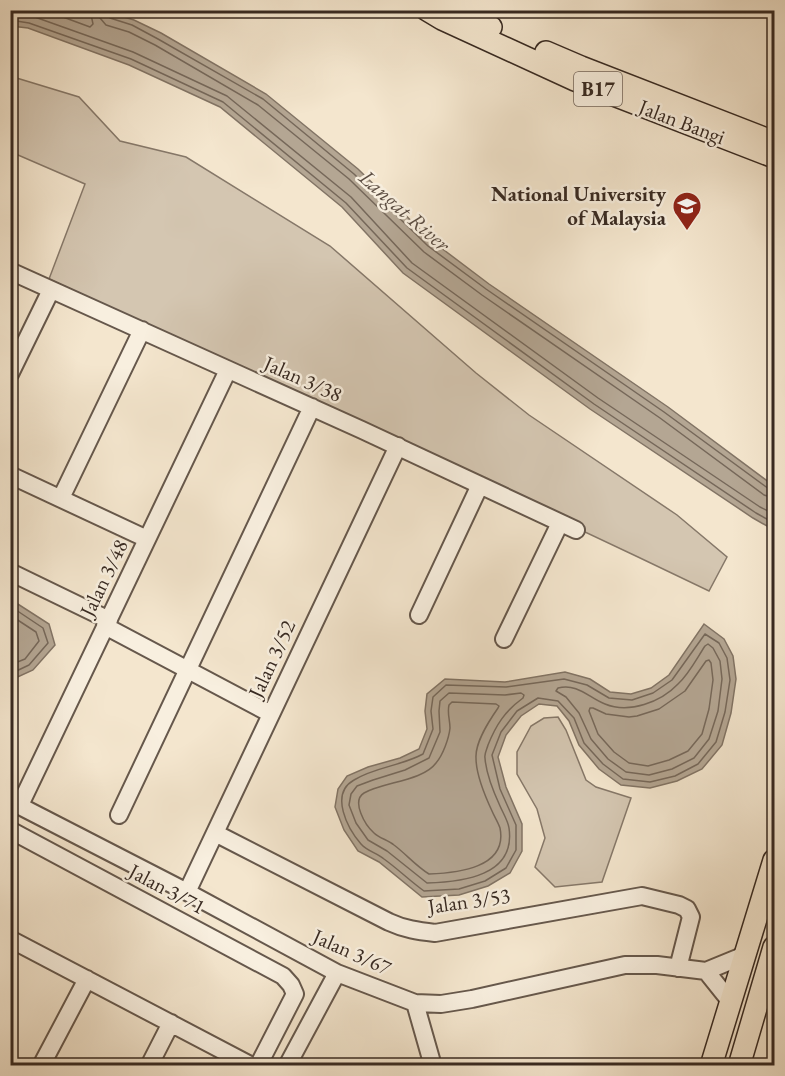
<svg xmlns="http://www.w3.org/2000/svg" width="785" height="1076" font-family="'EB Garamond',serif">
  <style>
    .green { fill: #d4c6b1; stroke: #867869; stroke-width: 1.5 }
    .water { fill: #b4a693; stroke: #827465; stroke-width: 1.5 }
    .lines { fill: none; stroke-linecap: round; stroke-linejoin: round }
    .shore { stroke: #76685a; stroke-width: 1.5 }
    .minor-casing { stroke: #66584c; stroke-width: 20 }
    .major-casing { stroke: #372921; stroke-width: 24 }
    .minor { stroke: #f8efdf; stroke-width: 16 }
    .major { stroke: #f4e6ce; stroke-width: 21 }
    .labels { text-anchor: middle; stroke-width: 5; stroke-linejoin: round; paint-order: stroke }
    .shield { fill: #f8efdf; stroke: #71645a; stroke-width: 1.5 }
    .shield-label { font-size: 20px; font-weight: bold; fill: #372921 }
    .street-label { font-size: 21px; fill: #372921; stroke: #f8efdf }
    .poi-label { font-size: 21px; font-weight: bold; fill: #372921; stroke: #f8efdf; text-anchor: end }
    .water-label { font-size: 22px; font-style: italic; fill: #5c4e43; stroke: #f8efdf }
  </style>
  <rect width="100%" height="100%" fill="#f4e6ce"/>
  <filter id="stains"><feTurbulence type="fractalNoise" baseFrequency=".00333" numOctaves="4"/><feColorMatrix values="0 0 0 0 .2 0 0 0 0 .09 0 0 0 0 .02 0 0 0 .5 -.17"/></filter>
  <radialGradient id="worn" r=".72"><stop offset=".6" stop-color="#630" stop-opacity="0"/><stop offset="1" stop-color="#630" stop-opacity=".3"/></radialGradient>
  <path class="green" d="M10,76L79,97L120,141L186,157L330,246L476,373L529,415L677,515L727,557L709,591L638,557L49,279L85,184L11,152Z
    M558,717L566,730L586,780L596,787L631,798L602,882L555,887L535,867L545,838L537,809L517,774V752L531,726L544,718Z"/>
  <path class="water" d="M11,10L104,11L134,20L161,33L266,94L358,169L432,241L489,284L668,407L774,486V530L753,518L590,409L403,273L342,207L220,107L129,65L28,28L11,26Z
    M10,599L49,624L55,645L33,670L11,680Z
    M704,624L724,639L733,656L736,679L731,713L722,745L702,769L677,781L650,788L621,785L599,769L579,745L569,721L557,706L539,704L521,716L506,735L498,757L506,787L522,824V851L510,873L488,886L459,895L422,897L379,862L358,851L344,830L335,807L338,789L347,776L368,767L400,758L419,749L427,729L425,711L427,694L445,679L505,682L565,672L590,679L610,692L631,694L651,688L669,675Z"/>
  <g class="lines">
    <path class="shore" d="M44,10L90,27L93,24L90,10
      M99,10L100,18L106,25L129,32L155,45L258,105L349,179L424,252L482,295L660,418L764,495L774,498
      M107,10V15L110,18L132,25L158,39L263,99L354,174L428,246L486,289L664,412L769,489L774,490
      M10,13L32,16L133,52L227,96L351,197L412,263L598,398L760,507L774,514
      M10,20L29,23L131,59L223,102L346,203L407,268L594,404L756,513L774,523
      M10,606L43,628L48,643L29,665L10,674
      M10,615L36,632L39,641L25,659L10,665
      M705,634L719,643L727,658L730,680L725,712L716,742L698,764L675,776L650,782L623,779L603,764L584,743L574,718L558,701L538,698L517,711L501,732L492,755L500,789L516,825V850L506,868L485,881L459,889L424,891C410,881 398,869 384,859C377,853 367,851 361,844C348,829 329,794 354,780C375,767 401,766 423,754L433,729L431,711L433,697L446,685L506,687L564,679L587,685L609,698L632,700L653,693L672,680Z
      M708,644L713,648L720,661L722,679L718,711L709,739L694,758L672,769L649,775L626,772L608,759L591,739L579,713L566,697L556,691L558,688C578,683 589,698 605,704C629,714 661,702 678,684C689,674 697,658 705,646Z
      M709,660L711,663L713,680L709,709L702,734L688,751L669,760L648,766L629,763L614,752L598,734L589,711L590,708H593L606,714L629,717L637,716L659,709L685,691L706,661Z
      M449,693L505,695L521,693L524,695L523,698C505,711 496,725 488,745C487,749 484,754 485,758C486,773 494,793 500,806C503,813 508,821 509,828C516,876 462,882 427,883L387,851L368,840L356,823L349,805L351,794L357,786L373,780L405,770L429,758L440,732L439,711L440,701Z
      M452,702L496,704L499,706L498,708C489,721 475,742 476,758C476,775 485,796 492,811C494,816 498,822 500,828C508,868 457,873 429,874C416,866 406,854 394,845C388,840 379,838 374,833C365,825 351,801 364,793C383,782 423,781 436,763C443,755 449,738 450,728C450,720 447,713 449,705Z"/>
    <g class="minor-casing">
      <path id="minor" d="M10,271L362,430L576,530
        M10,374L51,290
        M10,475L147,539
        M61,498L142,330
        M10,572L109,620
        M419,615L480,485
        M105,626L271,714
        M504,639L560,523
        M10,801L187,892L337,973L415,1003L441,1004L472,999L625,965H657L706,971L745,955
        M20,805L228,370
        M119,815L312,407
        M10,830L283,976L291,985L295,994L258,1066
        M215,833L389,922C404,929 418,931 435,933L642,896L679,905L687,909L691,917L678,968
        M187,892L398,446
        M10,939L252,1066
        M706,971L730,1001
        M415,1003L433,1066
        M41,1066L87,979
        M149,1066L171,1023
        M287,1066L337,973"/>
    </g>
    <g class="major-casing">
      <path id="major" d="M427,10L442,19L575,80L774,157
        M459,10L491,27
        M546,52L581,67L774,142
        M711,1066L774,860
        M739,1066L774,947"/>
    </g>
    <use href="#minor" class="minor"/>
    <use href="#major" class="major"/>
  </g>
  <defs>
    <g id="university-pin" transform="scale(1.5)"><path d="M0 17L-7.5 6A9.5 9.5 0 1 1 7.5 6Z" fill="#8f2418" stroke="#f8efdf"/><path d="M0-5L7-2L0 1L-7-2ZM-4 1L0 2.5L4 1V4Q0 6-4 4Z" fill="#fff"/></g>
  </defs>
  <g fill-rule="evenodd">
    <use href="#university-pin" x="687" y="206"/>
  </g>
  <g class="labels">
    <rect class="shield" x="574" y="72" width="48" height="34" rx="4.5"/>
    <g class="shield-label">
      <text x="598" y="96">B17</text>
    </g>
    <g class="street-label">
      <text transform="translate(682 122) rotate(21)" y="7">Jalan Bangi</text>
      <text transform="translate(303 379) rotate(24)" y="7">Jalan 3/38</text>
      <text transform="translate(104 578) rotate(-64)" y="7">Jalan 3/48</text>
      <text transform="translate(272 659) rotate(-65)" y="7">Jalan 3/52</text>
      <text transform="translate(167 889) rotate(28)" y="7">Jalan 3/71</text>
      <text transform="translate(469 901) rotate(-8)" y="7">Jalan 3/53</text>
      <text transform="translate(352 952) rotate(24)" y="7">Jalan 3/67</text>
    </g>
    <g class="poi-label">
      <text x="666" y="201">National University<tspan x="666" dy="24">of Malaysia</tspan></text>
    </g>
    <g class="water-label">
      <text transform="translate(405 210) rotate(41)" y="8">Langat River</text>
    </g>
  </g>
  <rect width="785" height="1076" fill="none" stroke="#f4e6ce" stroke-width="36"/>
  <rect x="12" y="12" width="761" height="1052" fill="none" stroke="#372921" stroke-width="3"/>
  <rect x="18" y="18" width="749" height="1040" fill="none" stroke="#372921" stroke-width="1.5"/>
  <rect width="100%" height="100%" filter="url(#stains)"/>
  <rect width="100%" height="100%" fill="url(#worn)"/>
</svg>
